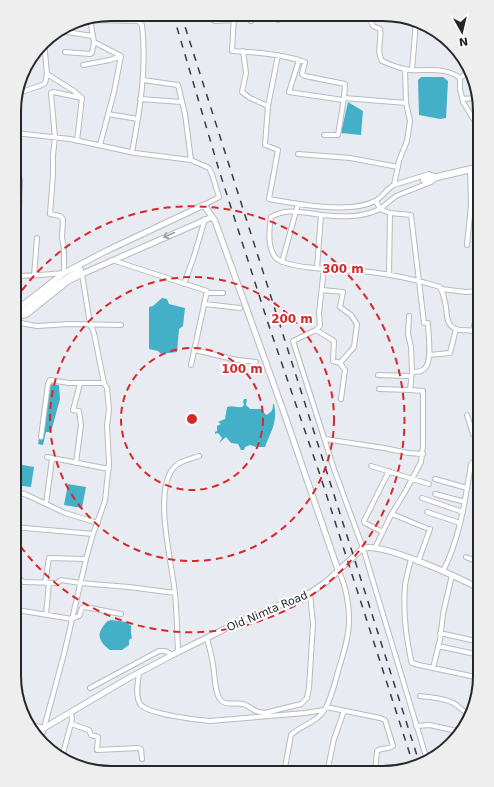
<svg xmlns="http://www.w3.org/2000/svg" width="494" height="787" font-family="'DejaVu Sans',sans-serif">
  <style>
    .water { fill: #44b0c8 }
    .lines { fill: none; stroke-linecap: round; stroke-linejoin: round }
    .minor-casing { stroke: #b8bac1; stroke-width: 6 }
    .tertiary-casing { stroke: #b8bac1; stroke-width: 7 }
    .primary-casing { stroke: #b8bac1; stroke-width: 8 }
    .minor { stroke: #fff; stroke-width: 4 }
    .tertiary { stroke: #fff; stroke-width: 5 }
    .primary { stroke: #fff; stroke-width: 6 }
    .rail { stroke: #3a3b3f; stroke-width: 1.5; stroke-dasharray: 7 7; stroke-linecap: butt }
    .oneway { stroke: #9d9e9f }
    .ring { fill: none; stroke: #d62828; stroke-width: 2; stroke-dasharray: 7 5 }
    .labels { text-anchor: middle; stroke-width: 4; stroke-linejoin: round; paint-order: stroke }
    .street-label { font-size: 11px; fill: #26272a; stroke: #fff }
    .rim { fill: none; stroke: #26272a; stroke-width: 2 }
    .centre { fill: #d62828; stroke: #fff; stroke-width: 2 }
    .ring-label { font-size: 12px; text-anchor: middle; font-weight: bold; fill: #d62828; stroke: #fff; stroke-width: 4; stroke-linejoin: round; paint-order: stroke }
  </style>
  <rect width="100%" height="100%" fill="#e9ebf2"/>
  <path class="water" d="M421,77H443L448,81L446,118L440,119L419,115L418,80Z
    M348,102L363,111L361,135L341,133Z
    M162,298L167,299L169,304L185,308L183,326L179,329L177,352L161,354L158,351L149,349V307L153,306Z
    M48,384L59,385L60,399L51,432H46L43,445L38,444Z
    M244,399H247L246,405L250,409H261L266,415C272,412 273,410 273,404H274C278,422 271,431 265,447H258L257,445L256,447L250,445L245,447L244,450H241L238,444L231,443L226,437L219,443L222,438L218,433L215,434V432L217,431V426L221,424L218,422L225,419L227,407C232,405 237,408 242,407L244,405L243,402Z
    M17,464L34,467L31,487L14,485Z
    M68,484L86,487L82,508L64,505Z
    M111,620L126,622L131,626V633L132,638L129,640V645L122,650H110C102,644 96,637 102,628C105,624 106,621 111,620Z"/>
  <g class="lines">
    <g class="minor-casing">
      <path id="minor" d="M213,15V20L215,21L234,20
        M234,15L232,51C257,52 282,54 305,62L302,74L305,76L345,84L344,98L406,103
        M368,16L373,26L380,29C382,41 376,50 382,61C391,65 401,69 410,70C427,71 446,67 460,78
        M297,17V15
        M90,19L94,42L121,56L114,92L100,145
        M90,20L138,21L142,25C147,68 140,110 132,152
        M278,20V15
        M251,21V15
        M65,27L67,32L92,36
        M44,42L47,74L74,91L82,98L77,141
        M243,51L246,73L242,92L250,98L268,106L265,145L278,150L269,199C296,204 351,214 375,201C383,197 386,189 394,185L429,174L436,177L431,182L396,196L380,209L390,213L411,215L424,323H428C428,333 433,363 424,369C421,372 415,372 412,372L410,390L423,391V446L421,462L405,492L391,515L375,548
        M65,52L90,54L92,53L94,42
        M299,60L289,92L343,100
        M83,65L110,60L121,56
        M412,70L416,22
        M460,78V89L463,102L480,130
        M460,78L470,71
        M143,80L178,85L185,114L191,160
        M19,85L20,93
        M16,94L42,85L45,83L47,74
        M140,99L182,102
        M462,99L477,98
        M268,106L278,55
        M108,114L138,119
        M15,133L70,139L135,153L191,160L209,168L212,174L219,197L204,205
        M324,135H338L344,98
        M298,154L350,158L398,167
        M15,177H19L20,180L19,211
        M394,185L399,161L407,141L410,121L406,103L405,69
        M376,201L380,209C361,218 342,217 322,215C303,213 288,207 271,217C269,229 267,248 276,258C288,270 352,270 371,272C395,275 417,280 440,287C442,291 444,296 445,302C448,312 444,324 456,329C467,333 468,326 480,336
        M467,245L471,205L470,169
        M112,260L207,291L191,365
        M282,262L298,204
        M317,268L321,215
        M324,268L319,313L320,326L316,330L334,341L333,361L340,363
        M389,275L390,213
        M15,276L40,275L64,273V248L62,238L63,219L60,216L50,214L53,174V155L55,138L51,93L53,92L82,98
        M34,276L37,238
        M184,284L194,256L205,219
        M441,289L466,292L480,291
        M322,290L343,292L340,307L351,315L357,324L354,347L340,363L345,370L341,399
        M207,293H223
        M205,304L240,308
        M409,316L408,334L411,347L412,372
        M14,322L37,326L69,324L121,325
        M316,330L293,341L334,469L363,548L427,760
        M473,330L480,303
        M195,350L237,360L256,362
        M429,355L450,353L456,329
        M378,375L411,376
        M379,389L410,390
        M467,415L473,434L480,435
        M41,437L48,384L50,380L69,383H104
        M325,439L384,448L408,453L423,454
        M47,457L109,469
        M52,459L46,504L65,513L98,523
        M76,463L81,425L79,411L73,410L80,384
        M371,466L429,484
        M435,479L467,488
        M14,491L27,495L46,504
        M435,494L465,502
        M422,498L463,512
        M14,505L16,492
        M427,512L460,523
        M392,514L426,528
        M14,527L93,534
        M383,532L365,523L364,521L389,471
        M466,557L480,563
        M411,559C409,568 406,577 405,586C403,610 406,637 411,660L412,663L419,665L480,678
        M418,562L430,529
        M443,571C460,538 465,501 471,464L473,462H480
        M14,572C19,575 19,581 24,582L57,583L61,580L80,583L129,587L175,593
        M45,583L49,558L86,559
        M17,610L72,619L79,616L82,608L85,607L121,614
        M46,614L49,583
        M440,633L480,642
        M207,638C209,647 212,656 213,665C215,674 214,695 222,701C227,706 236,702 243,704C252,707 254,713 265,713L301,704L307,698L309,688L313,624L310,593
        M438,646L480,655
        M178,652C177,633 177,613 175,594C172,562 154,496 172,470C178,461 190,459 199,456
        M433,668L440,640L443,614L452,575
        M139,673C138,682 135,695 140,704C147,714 197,720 210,721L305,713L324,710
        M90,688L159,651H165L173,655
        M18,694L22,699L20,708
        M420,696C429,697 447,698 455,704C461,708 460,710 468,713
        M326,707L380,718L385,720L393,746C388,750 382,747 377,751L375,773
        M71,724L89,730L91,735L98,737L97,750L138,748L141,749L142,759
        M416,726L430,725L461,732
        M44,728L64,654L86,559L93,534L105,501L109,463L107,426L109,409L107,388L104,383L94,333L90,324L82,274
        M62,757L72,720L71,712
        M284,773L291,735C301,725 318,722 325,709C331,699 334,686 337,675C341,661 346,647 348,633C351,613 347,587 338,570
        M327,773L334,739L344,711"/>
    </g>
    <g class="tertiary-casing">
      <path id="tertiary" d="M17,316L20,307L64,273L106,251L204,205L215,221L283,410L338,570
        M18,317L27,314L67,282L82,274L212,217
        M31,726L44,728L127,679L178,652L245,619L310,593L326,582L363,548C384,543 458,577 480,589
        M40,737L44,728"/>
    </g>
    <g class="primary-casing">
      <path id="primary" d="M424,180L480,167
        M14,319L54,287L80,270"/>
    </g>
    <use href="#minor" class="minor"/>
    <use href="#tertiary" class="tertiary"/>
    <use href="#primary" class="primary"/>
    <path class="rail" d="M173,14L219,170L268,323L320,475L414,767
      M181,14L420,765"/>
  </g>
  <defs><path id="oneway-shaft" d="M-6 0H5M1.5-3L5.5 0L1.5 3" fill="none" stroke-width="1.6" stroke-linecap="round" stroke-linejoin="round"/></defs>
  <use class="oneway" href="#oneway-shaft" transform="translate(169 235) rotate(156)"/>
  <g class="ring">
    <circle cx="192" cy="419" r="71"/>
    <circle cx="192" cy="419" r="142"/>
    <path d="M15 300A213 213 0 1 1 14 537"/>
  </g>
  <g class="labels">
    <g class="street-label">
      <text transform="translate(267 611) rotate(-23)" y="4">Old Nimta Road</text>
    </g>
  </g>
  <path d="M0 0H494V787H0ZM111 21H383A90 90 0 0 1 473 111V676A90 90 0 0 1 383 766H111A90 90 0 0 1 21 676V111A90 90 0 0 1 111 21Z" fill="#eee" fill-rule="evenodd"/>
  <path class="rim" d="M111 21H383A90 90 0 0 1 473 111V676A90 90 0 0 1 383 766H111A90 90 0 0 1 21 676V111A90 90 0 0 1 111 21Z"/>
  <circle cx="192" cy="419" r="6" class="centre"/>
  <g class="ring-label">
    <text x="343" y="273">300 m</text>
    <text x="292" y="323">200 m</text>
    <text x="242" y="373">100 m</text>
  </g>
  <g transform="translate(462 32) rotate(172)" stroke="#ffffff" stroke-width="3" paint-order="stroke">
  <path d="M0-3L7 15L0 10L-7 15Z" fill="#26272a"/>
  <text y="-6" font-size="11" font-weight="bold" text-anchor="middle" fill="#26272a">N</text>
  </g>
</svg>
